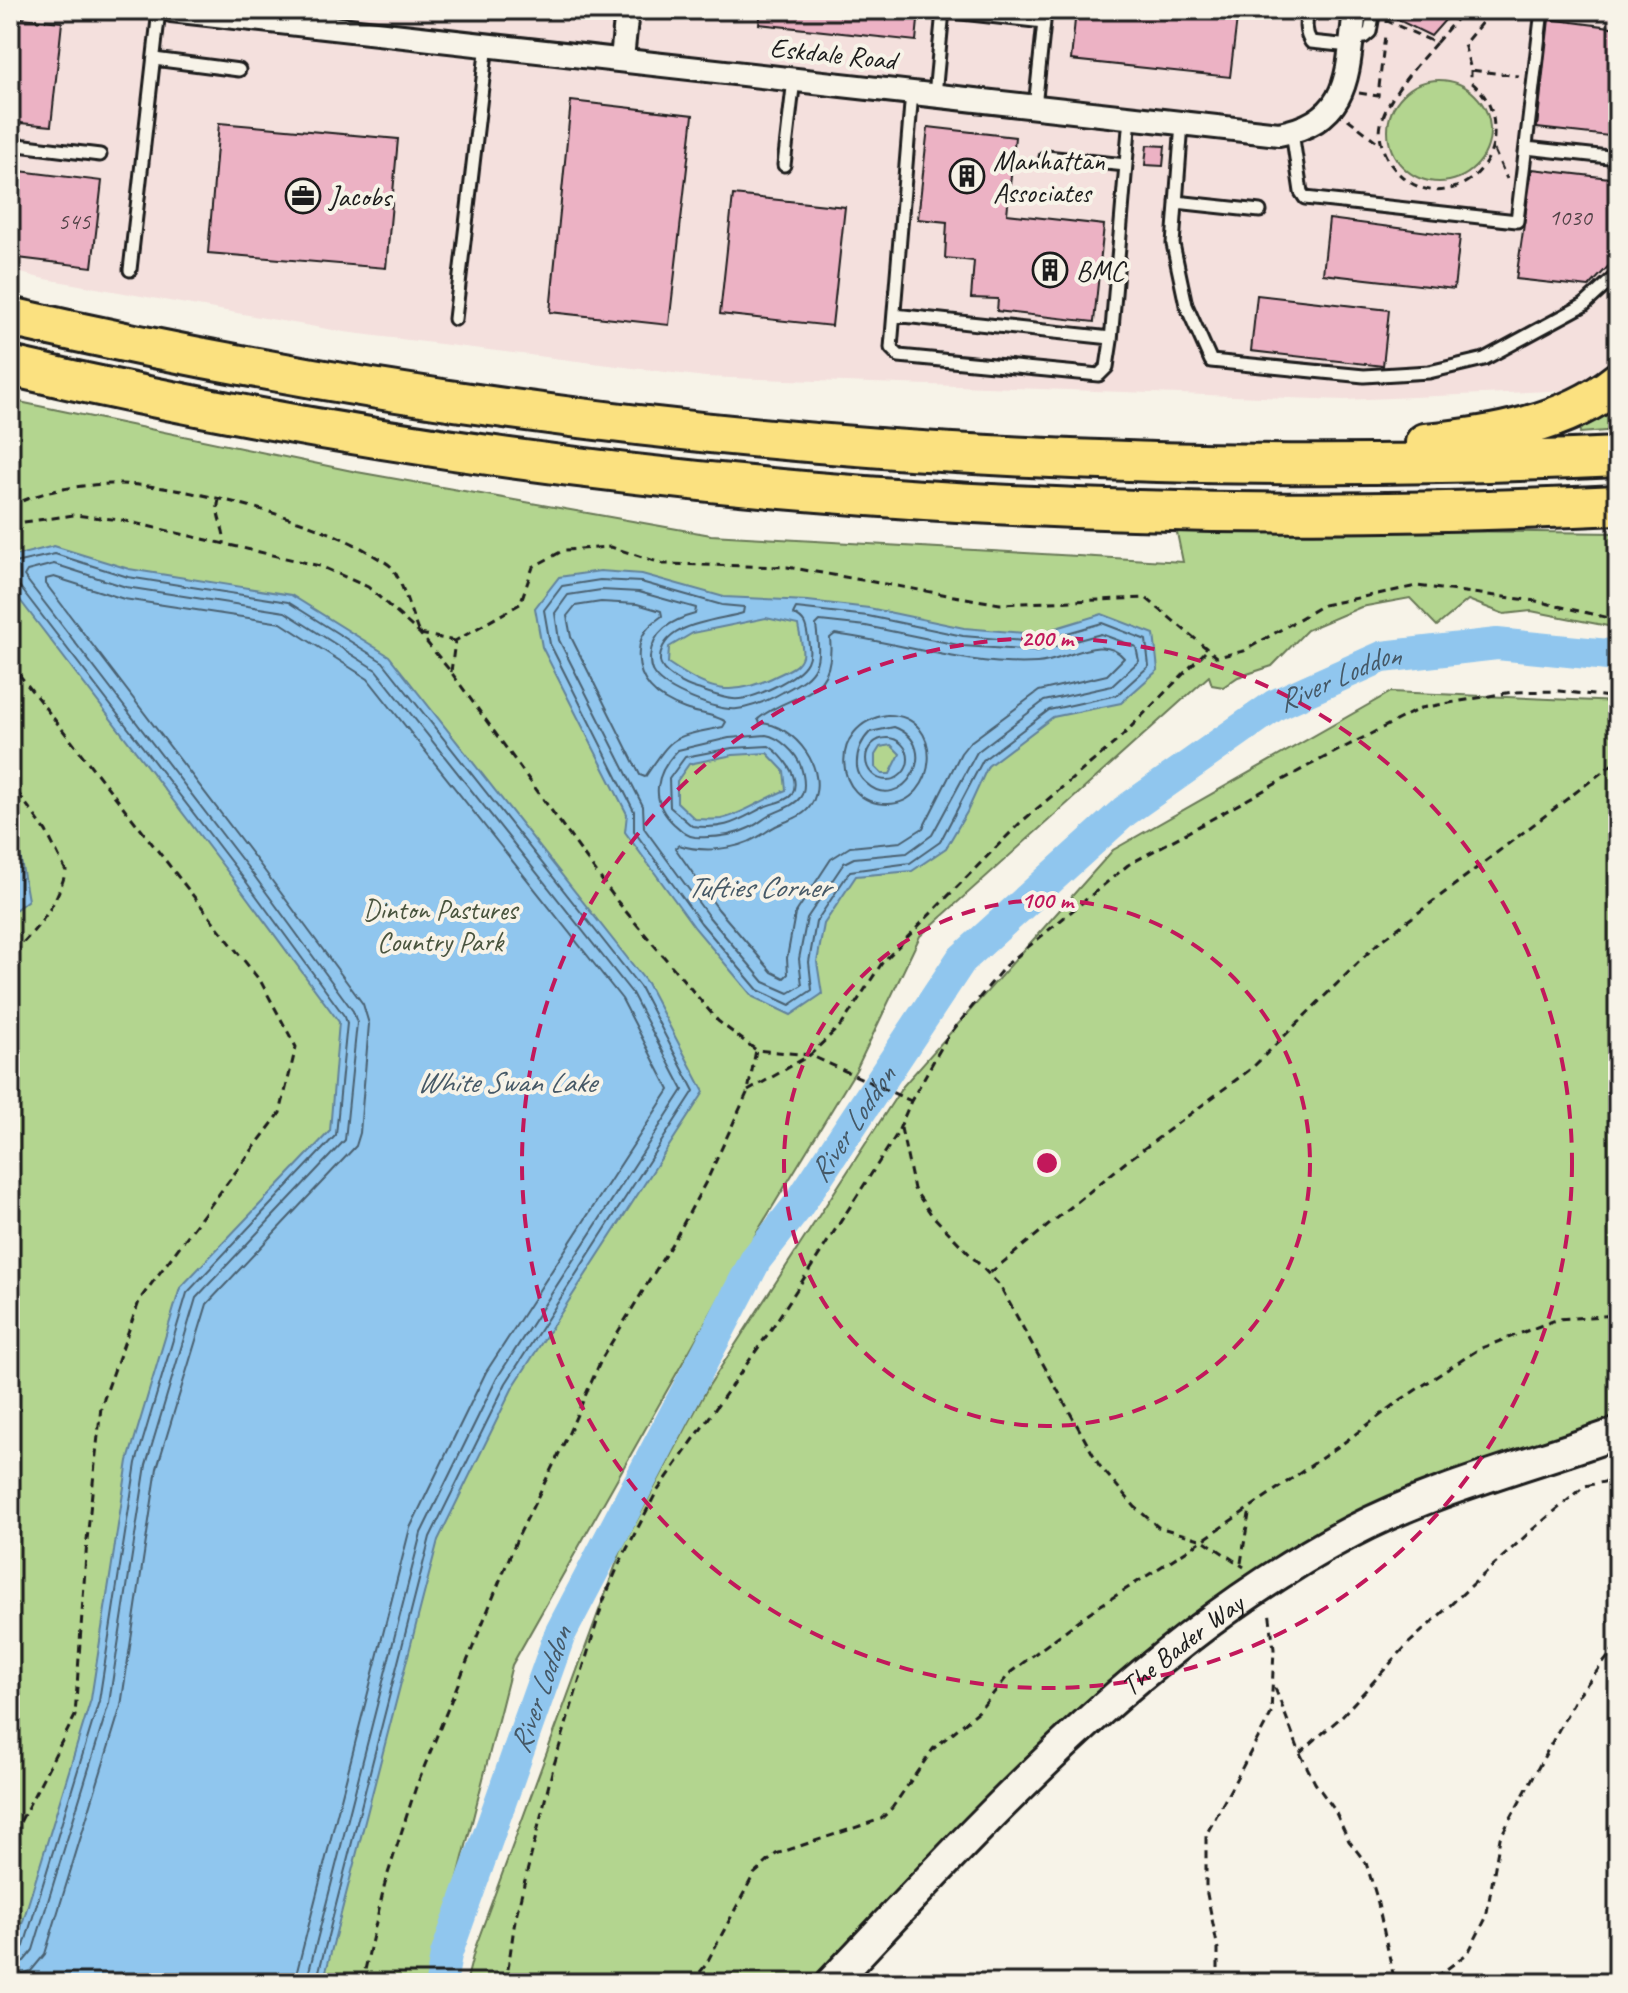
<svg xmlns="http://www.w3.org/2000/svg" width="1628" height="1993" font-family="Caveat,sans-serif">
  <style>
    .built { fill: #f4e0dd }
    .green { fill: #b3d58f; stroke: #687856; stroke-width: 2 }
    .water { fill: #90c6ee; stroke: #62829a; stroke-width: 2; fill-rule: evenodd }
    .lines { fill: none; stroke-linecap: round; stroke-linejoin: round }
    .shore { stroke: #4a6070; stroke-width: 2 }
    .river { stroke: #90c6ee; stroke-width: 32 }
    .building { fill: #ecb2c4; stroke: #1c1c1c; stroke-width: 2 }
    .lane-casing { stroke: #1c1c1c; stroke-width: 17 }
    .street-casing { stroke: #1c1c1c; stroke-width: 28 }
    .secondary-casing { stroke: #1c1c1c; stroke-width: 36 }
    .highway-casing { stroke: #1c1c1c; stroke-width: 44 }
    .path { stroke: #1c1c1c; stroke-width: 3; stroke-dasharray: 8 6; stroke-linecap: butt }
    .lane { stroke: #f7f3e8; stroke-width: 11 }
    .street { stroke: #f7f3e8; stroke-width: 22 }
    .secondary { stroke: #f7f3e8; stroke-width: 30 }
    .highway { stroke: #fbe180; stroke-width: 38 }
    .ring { fill: none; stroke: #c2185b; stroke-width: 4; stroke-dasharray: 14 10 }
    .labels { text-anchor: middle; stroke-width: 8; stroke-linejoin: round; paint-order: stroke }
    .number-label { font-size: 24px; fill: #504246 }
    .street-label { font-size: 28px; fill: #1c1c1c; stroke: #f7f3e8 }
    .poi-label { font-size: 28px; fill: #1c1c1c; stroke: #f7f3e8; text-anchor: start }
    .park-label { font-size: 28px; fill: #49543e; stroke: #f7f3e8 }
    .water-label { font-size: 30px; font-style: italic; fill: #455866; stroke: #f7f3e8 }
    .centre { fill: #c2185b; stroke: #f7f3e8; stroke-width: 4 }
    .ring-label { font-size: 24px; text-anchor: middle; font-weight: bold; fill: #c2185b; stroke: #f7f3e8; stroke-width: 8; stroke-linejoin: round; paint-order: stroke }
  </style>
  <rect width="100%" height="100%" fill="#f7f3e8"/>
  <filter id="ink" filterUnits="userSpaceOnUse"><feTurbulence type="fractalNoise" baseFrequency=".0125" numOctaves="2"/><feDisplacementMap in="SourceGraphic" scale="16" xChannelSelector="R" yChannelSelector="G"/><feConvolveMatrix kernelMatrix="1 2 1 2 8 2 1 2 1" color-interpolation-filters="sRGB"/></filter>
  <g filter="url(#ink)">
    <path class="built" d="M10,10H1618V388L1344,400L705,377L344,332L40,278L10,270Z"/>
    <path class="green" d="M1388 131a51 51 0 1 1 102 0a51 51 0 1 1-102 0Z
      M10,400L357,472L711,535L1183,562L1176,528L1618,533V628L1531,611L1504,614L1468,600L1437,626L1410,598L1361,607L1307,630L1272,666L1238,677L1223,687L1212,685L1209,676L920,936L856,1070L748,1247L512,1665L431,1983H10Z
      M1618,404V430L1580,433L1579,423Z
      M1391,692L1618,702V1419L1341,1519L1084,1703L811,1983H466L475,1948L622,1548L708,1387L903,1086L1113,850Z"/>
    <path class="water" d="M54,546L129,569L291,595L389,656L647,983L704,1092L513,1387L438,1540L323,1983H10V1949L16,1944L91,1699L128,1461L180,1288L330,1131L339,1022L240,888L10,587V557Z
      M600,571L642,574L724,597L808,601L869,608L964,628L1036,634L1102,614L1154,634L1158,670L1121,703L1053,717L988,766L967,812L946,848L912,871L856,876L824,924L817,962L822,994L791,1015L753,997L695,928L625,832L627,814L542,647L535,608L559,577ZM766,618L798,625C799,633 804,648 802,656C799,667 786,671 778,675C731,699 710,691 668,663L669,647L693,633ZM891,745L900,754L890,774H882L875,767V755L880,747ZM767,753L784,771L786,790C765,798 742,815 721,819C713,820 703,819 695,819L677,802V781L689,764L733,755Z
      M10,839L19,849L28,900L10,914Z"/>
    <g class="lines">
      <path class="shore" d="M10,564L55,554L128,577L288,602L383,662L640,987L694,1091L506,1383L430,1537L316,1983
        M600,580L641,582L722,605L744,607L743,613C716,621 659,623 660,661C660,673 686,686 697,689C708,692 721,698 733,699C751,701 799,678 807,662C811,654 809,646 808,638C806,624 805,620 793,614L796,608L868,616L963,636L1036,642L1102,623L1146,640L1149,666L1117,695L1049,710L983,760L940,842L910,863L850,871L816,922L809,962L812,990L790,1005L758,990L701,923L634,831V811L550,644L544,610L562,586Z
        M10,583L20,587L247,883L345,1017L347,1023L336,1135L187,1293L136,1463L99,1701L24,1946L17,1954L10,1955
        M601,590L639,592L696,608L695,614C672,620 652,631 650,657C650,663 650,669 654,674C666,691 717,711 737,709C754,707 769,700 783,692C820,673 821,664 816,625L820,621L866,626L963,646L1037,651L1101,634L1136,647L1139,661L1112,686L1044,701L977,752L932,835L907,853L854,858L844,863L807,918L799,959L802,985L789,993L764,982L709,917L644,828L643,806L559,640L555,613L568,595Z
        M601,602L637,604L661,611L662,616C648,626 640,634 639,651C636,682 657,699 685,709C698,714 715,714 726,722L723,727C670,738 675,733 645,777L640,775L571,637L567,616L575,606Z
        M835,634C902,643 969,667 1037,663C1064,662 1103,632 1124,658L1107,675L1039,691L969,743L961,753L923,828L901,842L850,847L831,859L795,914L787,958L788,974L784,978L772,972L718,909L675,848L679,845C703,853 736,850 758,837C764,834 768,830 774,827C787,820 803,818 811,805C831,772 795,724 760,723L758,719C793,690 836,702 830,638Z
        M887,715C947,714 938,805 887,804C833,804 827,724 887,715Z
        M894,727C945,746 901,816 866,783C861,779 858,774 857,767C856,753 860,742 870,732Z
        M766,735C779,737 797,753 801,767C811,800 796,803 770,815C763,819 757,825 749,828C733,836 713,838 695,837C686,836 681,830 674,824C649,801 655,773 678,750L729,738Z
        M866 759a21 21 0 1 1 42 0a21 21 0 1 1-42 0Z
        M769,746C781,754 802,777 792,794C788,801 772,803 764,807C735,822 726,830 692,826L670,807L669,779L685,757L732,748Z
        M10,1965L24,1961L33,1950L109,1703L146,1465L196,1298L345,1140L357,1023L353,1011L255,877L24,576L27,571L54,564L126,587L285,612L376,670L632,993L683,1090L497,1378L421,1533L306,1983
        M10,1977L31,1971L45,1954L121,1706L157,1468L207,1304L356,1146L360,1133L369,1024L363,1004L264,870L46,584V579L54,577L124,599L281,623L368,679L622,999L669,1090L486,1372L410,1528L294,1983"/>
      <path class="river" id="s1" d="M441,1983L446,1955L560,1634L756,1259L797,1207L961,960L1125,811L1275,705L1382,657L1497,644L1618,656"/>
    </g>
    <path class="building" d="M761,10H919L916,41L759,24Z
      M1076,10H1238L1230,77L1071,60Z
      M1382,10H1454L1431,36L1382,12Z
      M10,17L62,22L51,126L10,122Z
      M1549,19L1618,28V137L1537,128Z
      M571,101L693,115L669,325L550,312Z
      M219,123L398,139L386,268L208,253Z
      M928,127L1015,137L1007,214L1104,225L1094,322L997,311L998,299L971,298L974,261L945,258L947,222L918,219Z
      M1147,145L1165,146L1163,166L1145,165Z
      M1532,169L1618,179V256L1589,287L1516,279Z
      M11,170L102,181L92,267L10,257Z
      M733,195L845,207L832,326L720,314Z
      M1329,219L1460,236L1454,289L1323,274Z
      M1257,295L1389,310L1383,366L1251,351Z"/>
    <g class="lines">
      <g class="lane-casing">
        <path id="lane" d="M1308,10C1306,22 1304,31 1311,42L1350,46
          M1351,39L1364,37L1370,32L1374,10
          M154,59L239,70
          M912,92L891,348L899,356L1099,375L1107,367L1111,341L1130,117
          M935,95L943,11L1044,22L1035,107
          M1182,123L1173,244L1186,305L1211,361L1364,376L1429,372L1484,359L1584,305L1618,274
          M1292,132L1301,192L1305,198L1517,221L1542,10
          M10,144L100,155
          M1526,148L1618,158
          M1046,157L1126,165
          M784,165L794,79
          M1176,202L1260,211
          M130,270L159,10
          M894,315L1111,338
          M455,319L487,44"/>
      </g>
      <g class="street-casing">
        <path id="street" d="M171,10L1279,134C1353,121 1347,70 1355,10
          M622,59L627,10"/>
      </g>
      <g class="secondary-casing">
        <g id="secondary">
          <path id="s2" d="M831,1983C987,1818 1147,1639 1351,1532C1435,1488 1529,1465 1618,1433"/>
        </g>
      </g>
      <g class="highway-casing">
        <path id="highway" d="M10,317C537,438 1078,483 1618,457
          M10,366C535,488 1080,532 1618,505
          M1425,443C1490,437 1566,424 1618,382"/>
      </g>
      <path class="path" d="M1484,10V20L1464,44L1471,70L1519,76
        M1387,23V21L1436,43L1464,10
        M1436,43C1418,64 1387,97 1381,124C1374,158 1410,196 1445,190C1472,186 1493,162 1494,136C1495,113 1489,97 1471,82V70
        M1359,93L1378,96L1385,35
        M1348,119L1380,144
        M1494,150L1507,179
        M219,500C214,517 226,528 224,544
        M10,507C39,491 77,485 110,484C175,482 319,519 373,555C379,559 389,563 393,569C404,586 410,611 418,631
        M10,524L74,515L121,520L320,566L368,587L420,634L451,672L617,901L718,1021L756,1050L810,1055L911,1101
        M420,634L455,641
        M10,663L261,982L296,1047L280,1113L140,1299L101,1407L87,1540L75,1716L18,1826L10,1853
        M451,672L455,641L520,604L533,567L564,550L611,547L664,564L787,567L1000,604L1146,598L1217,657L1244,651L1323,605L1417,586L1536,601L1618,620
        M10,782L46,831L66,871C55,909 38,928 10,956
        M748,1091L810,1055L843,1023L882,963L1020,823L1117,741L1207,650
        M901,1128L914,1189L931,1214L1000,1286L1099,1465L1135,1507L1158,1527L1203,1540L1244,1567
        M990,1273L1126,1162L1252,1068L1376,945L1618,760
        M1241,1563L1250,1508
        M1275,1688L1300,1753L1315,1783L1334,1809L1349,1841L1366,1863L1376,1895L1395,1983
        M1300,1753L1341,1717L1409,1643L1532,1530L1585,1486L1618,1479
        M362,1983L385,1883L416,1787L516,1541L567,1437L602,1358L676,1237L708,1178L748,1091L756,1050
        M506,1983L515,1920L553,1768L603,1602L620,1562L656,1493L770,1331L897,1134L911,1101L946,1039L1005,966L1128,865L1310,765L1421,708L1512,692L1559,691L1618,698
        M691,1983L705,1966L754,1874L776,1854L881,1819L892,1808L933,1749L979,1711L1011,1672L1090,1612L1203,1540L1342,1444L1402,1399L1479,1349L1558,1319L1618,1315
        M1218,1983V1949L1206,1889V1835L1271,1714L1274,1649L1269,1610
        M1394,1983L1439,1975L1468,1953L1486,1918L1500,1838L1576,1698L1618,1644"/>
      <use href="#lane" class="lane"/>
      <use href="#street" class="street"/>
      <use href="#secondary" class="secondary"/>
      <use href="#highway" class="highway"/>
    </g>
  </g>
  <g class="ring">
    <circle cx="1047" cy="1163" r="263"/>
    <circle cx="1047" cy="1163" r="525"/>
  </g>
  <defs>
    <g id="building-ring" transform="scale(1.8)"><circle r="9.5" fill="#f7f3e8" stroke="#1c1c1c" stroke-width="1.5"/><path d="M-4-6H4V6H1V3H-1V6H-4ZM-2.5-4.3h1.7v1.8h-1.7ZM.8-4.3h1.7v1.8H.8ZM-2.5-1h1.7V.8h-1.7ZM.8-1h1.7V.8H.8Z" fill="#1c1c1c"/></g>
    <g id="office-ring" transform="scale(1.8)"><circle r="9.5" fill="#f7f3e8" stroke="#1c1c1c" stroke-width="1.5"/><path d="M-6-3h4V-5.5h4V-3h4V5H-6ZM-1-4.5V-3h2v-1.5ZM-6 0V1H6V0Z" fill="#1c1c1c"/></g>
  </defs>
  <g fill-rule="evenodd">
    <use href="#building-ring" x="967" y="176"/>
    <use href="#office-ring" x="303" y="196"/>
    <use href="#building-ring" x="1050" y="270"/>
  </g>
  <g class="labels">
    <g class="number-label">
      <text x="1570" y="225">1030</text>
      <text x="74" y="229">545</text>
    </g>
    <g class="street-label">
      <text transform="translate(833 53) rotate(6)" y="10">Eskdale Road</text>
      <text dy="10" stroke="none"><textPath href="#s2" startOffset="488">The Bader Way</textPath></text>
    </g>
    <g class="poi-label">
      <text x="993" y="170">Manhattan<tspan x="993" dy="32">Associates</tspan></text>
      <text x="329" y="206">Jacobs</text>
      <text x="1076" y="280">BMC</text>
    </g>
    <g class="park-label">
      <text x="440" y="919">Dinton Pastures<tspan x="440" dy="32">Country Park</tspan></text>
    </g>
    <g class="water-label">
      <text dy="10" stroke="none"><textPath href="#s1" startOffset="1630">River Loddon</textPath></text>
      <text x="758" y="897">Tufties Corner</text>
      <text x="506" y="1092">White Swan Lake</text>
      <text dy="10" stroke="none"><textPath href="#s1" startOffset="958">River Loddon</textPath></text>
      <text dy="10" stroke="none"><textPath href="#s1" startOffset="310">River Loddon</textPath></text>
    </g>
  </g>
  <circle cx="1047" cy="1163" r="12" class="centre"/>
  <g class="ring-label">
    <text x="1047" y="646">200 m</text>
    <text x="1047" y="908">100 m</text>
  </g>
  <rect width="1628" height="1993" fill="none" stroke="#f7f3e8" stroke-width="40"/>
  <rect x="20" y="20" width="1588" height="1953" fill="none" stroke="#1c1c1c" stroke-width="3" filter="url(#ink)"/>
</svg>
